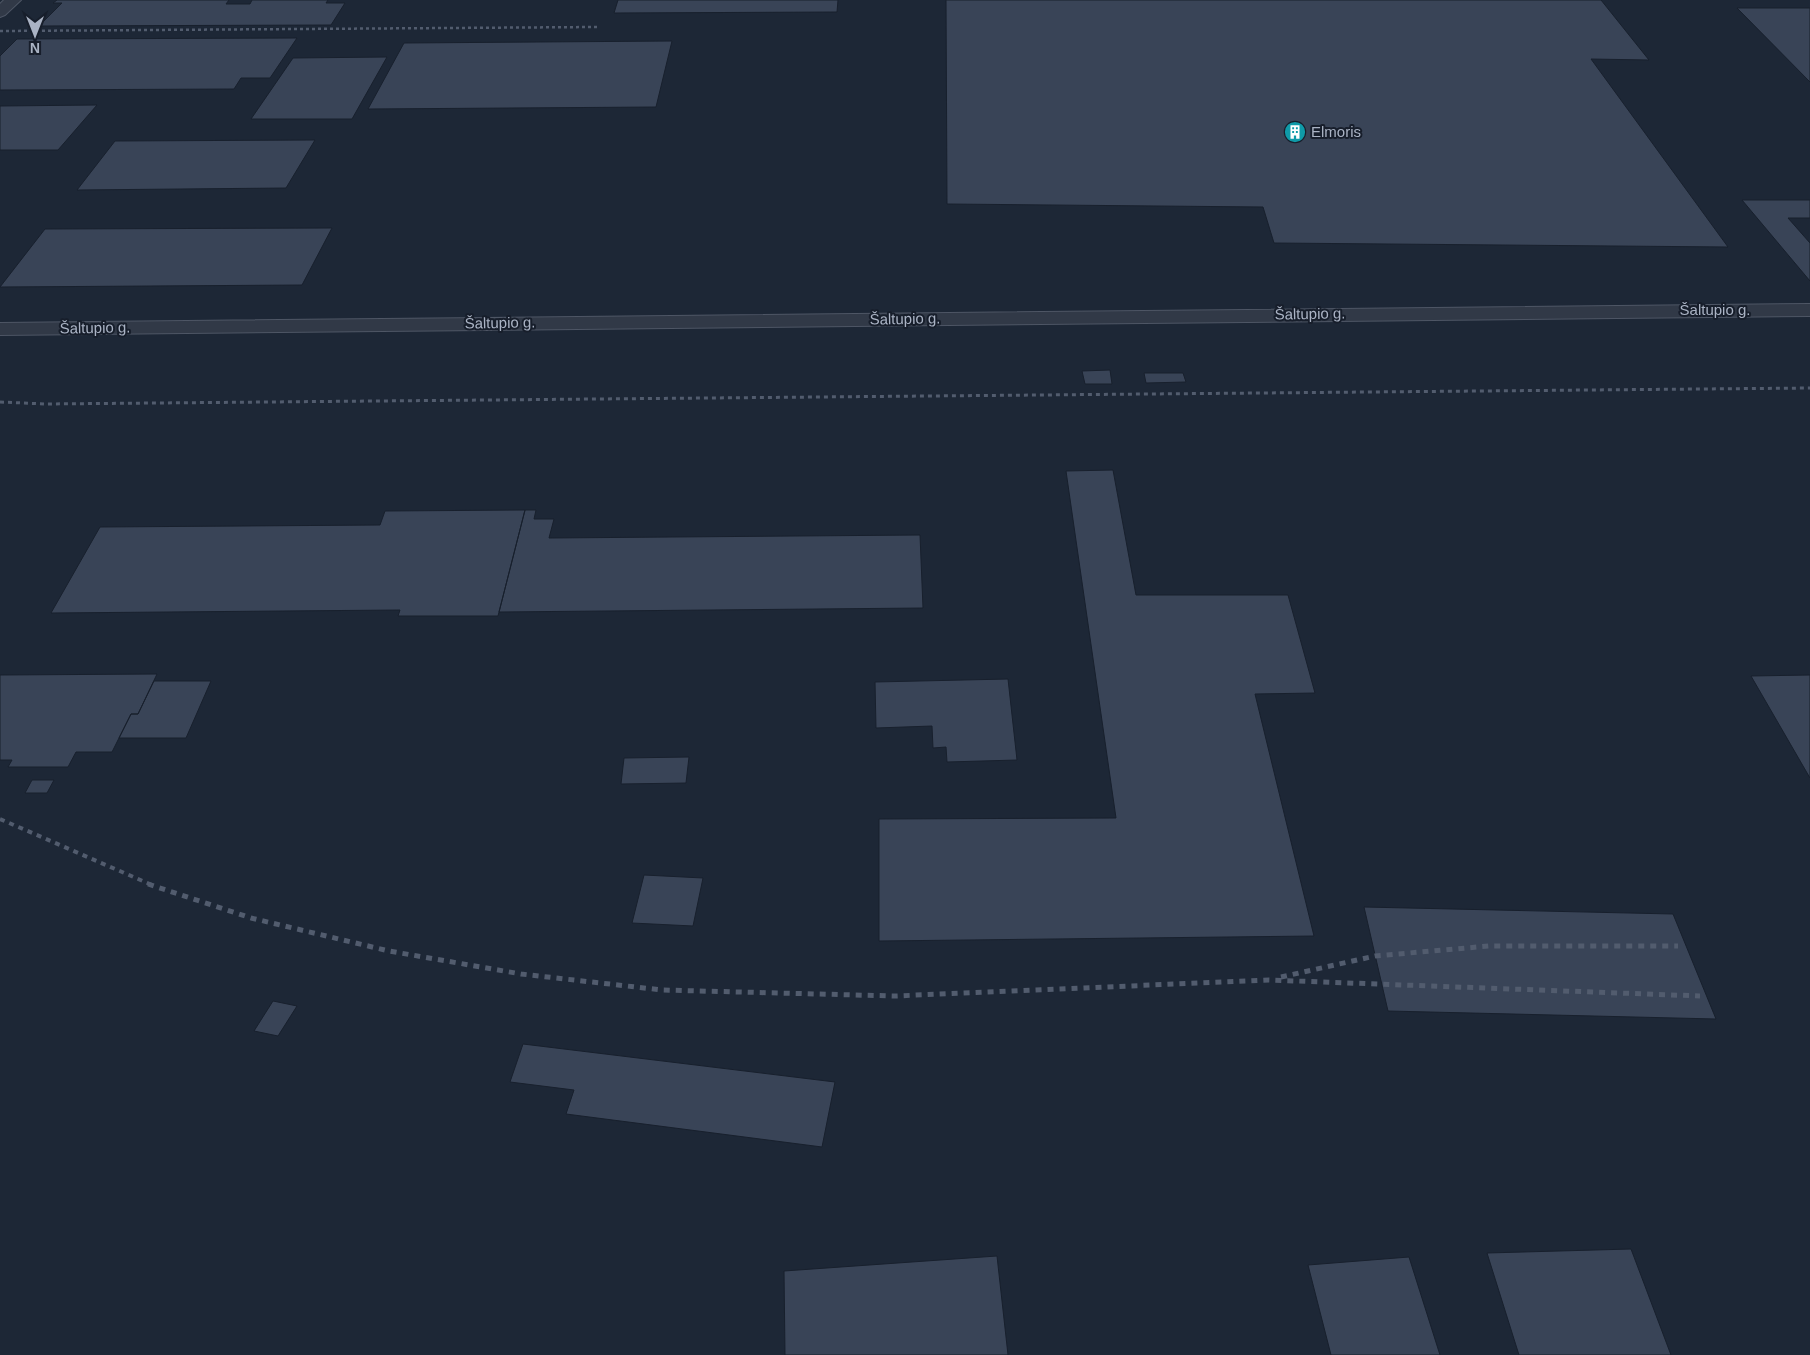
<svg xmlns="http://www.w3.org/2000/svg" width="1810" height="1355" font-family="Arial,sans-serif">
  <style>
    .building { fill: #394457; stroke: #18202d }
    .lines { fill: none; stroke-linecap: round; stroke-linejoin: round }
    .street-casing { stroke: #4e5665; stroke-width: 2 }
    .street { fill: #313947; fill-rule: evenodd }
    .rail-far3 { stroke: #525c6e; stroke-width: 2.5; stroke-dasharray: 3 3; stroke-linecap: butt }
    .rail-far2 { stroke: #525c6e; stroke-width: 3; stroke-dasharray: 4 4; stroke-linecap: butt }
    .rail-far1 { stroke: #525c6e; stroke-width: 4; stroke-dasharray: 5 5; stroke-linecap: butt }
    .rail { stroke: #525c6e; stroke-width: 5; stroke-dasharray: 6 6; stroke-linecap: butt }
    .labels { text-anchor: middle; stroke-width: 4; stroke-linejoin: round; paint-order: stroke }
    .far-poi-label { font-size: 15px; fill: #aab3c4; stroke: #171e2b; text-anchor: start }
    .far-street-label { font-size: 15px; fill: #aab3c4; stroke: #171e2b }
  </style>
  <rect width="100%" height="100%" fill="#1d2736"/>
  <path class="building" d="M57,0H229L226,4H250L252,0H328L326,3H345L331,25L39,26L62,3H53Z
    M618,0H838L837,12L614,13Z
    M946,0H1601L1649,60L1591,59L1728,247L1274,243L1263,207L947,204Z
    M1737,8H1810V82Z
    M297,38L270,78H241L234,89L0,90V56L17,39Z
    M672,41L656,107L368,109L404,43Z
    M387,57L352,119H251L293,58Z
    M97,105L58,150H0V106Z
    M315,140L286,188L77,190L115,141Z
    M1742,200H1810V218H1788L1810,243V281Z
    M332,228L302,285L0,287L45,229Z
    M1110,370L1112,384H1085L1082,371Z
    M1144,373H1183L1186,382L1146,383Z
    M1113,470L1136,595H1288L1315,693L1255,694L1314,936L879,941V819L1116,818L1066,471Z
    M525,510H536L534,519H554L549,538L920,535L923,608L499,612Z
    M525,510L498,616H398L400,610L51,613L100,527L380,525L385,511Z
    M157,674L138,714H131L112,752H76L68,767H8L12,760H0V675Z
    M1810,675V778L1751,676Z
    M1008,679L1017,760L947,762L946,747L933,748L932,726L876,728L875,682Z
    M154,681H211L186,738H119L131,714H138Z
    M689,757L686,783L621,784L624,758Z
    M32,780H54L47,793H25Z
    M644,875L703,878L693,926L632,923Z
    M1364,907L1673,914L1716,1019L1388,1011Z
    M273,1001L297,1006L278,1036L254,1031Z
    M523,1044L835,1082L822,1147L566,1114L574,1090L510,1082Z
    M1631,1249L1671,1355H1519L1487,1253Z
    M997,1256L1008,1355H785L784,1271Z
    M1409,1257L1440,1355H1331L1308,1265Z"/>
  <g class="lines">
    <g class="street-casing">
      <path id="street" d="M4,0H21L5,15L0,17V4Z
        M1810,304V316L0,335V323Z"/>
    </g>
    <use href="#street" class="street"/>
    <path class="rail-far3" d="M0,31L597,27"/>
    <path class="rail-far2" d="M0,402L46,404L1810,388"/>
    <path class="rail-far1" d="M0,819L152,885"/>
    <path class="rail" d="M148,884L251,918L389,951L521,974L662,990L895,996L1269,980L1700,996
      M1281,977L1375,956L1489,946H1678"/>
  </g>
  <defs>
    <g id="building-disc" transform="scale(1.125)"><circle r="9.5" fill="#0f9aa8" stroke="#171e2b"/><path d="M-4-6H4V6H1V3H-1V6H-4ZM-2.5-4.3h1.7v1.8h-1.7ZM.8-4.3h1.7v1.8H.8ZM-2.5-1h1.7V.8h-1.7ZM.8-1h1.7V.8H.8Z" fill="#fff"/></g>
  </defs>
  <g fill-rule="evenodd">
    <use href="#building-disc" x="1295" y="132"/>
  </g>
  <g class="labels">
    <g class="far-poi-label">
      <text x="1311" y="137">Elmoris</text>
    </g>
    <g class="far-street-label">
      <text x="1715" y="315">Šaltupio g.</text>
      <text transform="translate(1310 314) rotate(-1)" y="5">Šaltupio g.</text>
      <text transform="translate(905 319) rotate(-1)" y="5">Šaltupio g.</text>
      <text transform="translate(500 323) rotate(-1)" y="5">Šaltupio g.</text>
      <text transform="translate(95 328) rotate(-1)" y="5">Šaltupio g.</text>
    </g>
  </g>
  <g transform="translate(35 35) rotate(180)" stroke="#171e2b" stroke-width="4" paint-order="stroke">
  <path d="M0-4L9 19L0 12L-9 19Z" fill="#aab3c4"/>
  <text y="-8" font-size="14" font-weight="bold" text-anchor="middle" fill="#aab3c4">N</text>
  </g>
</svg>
